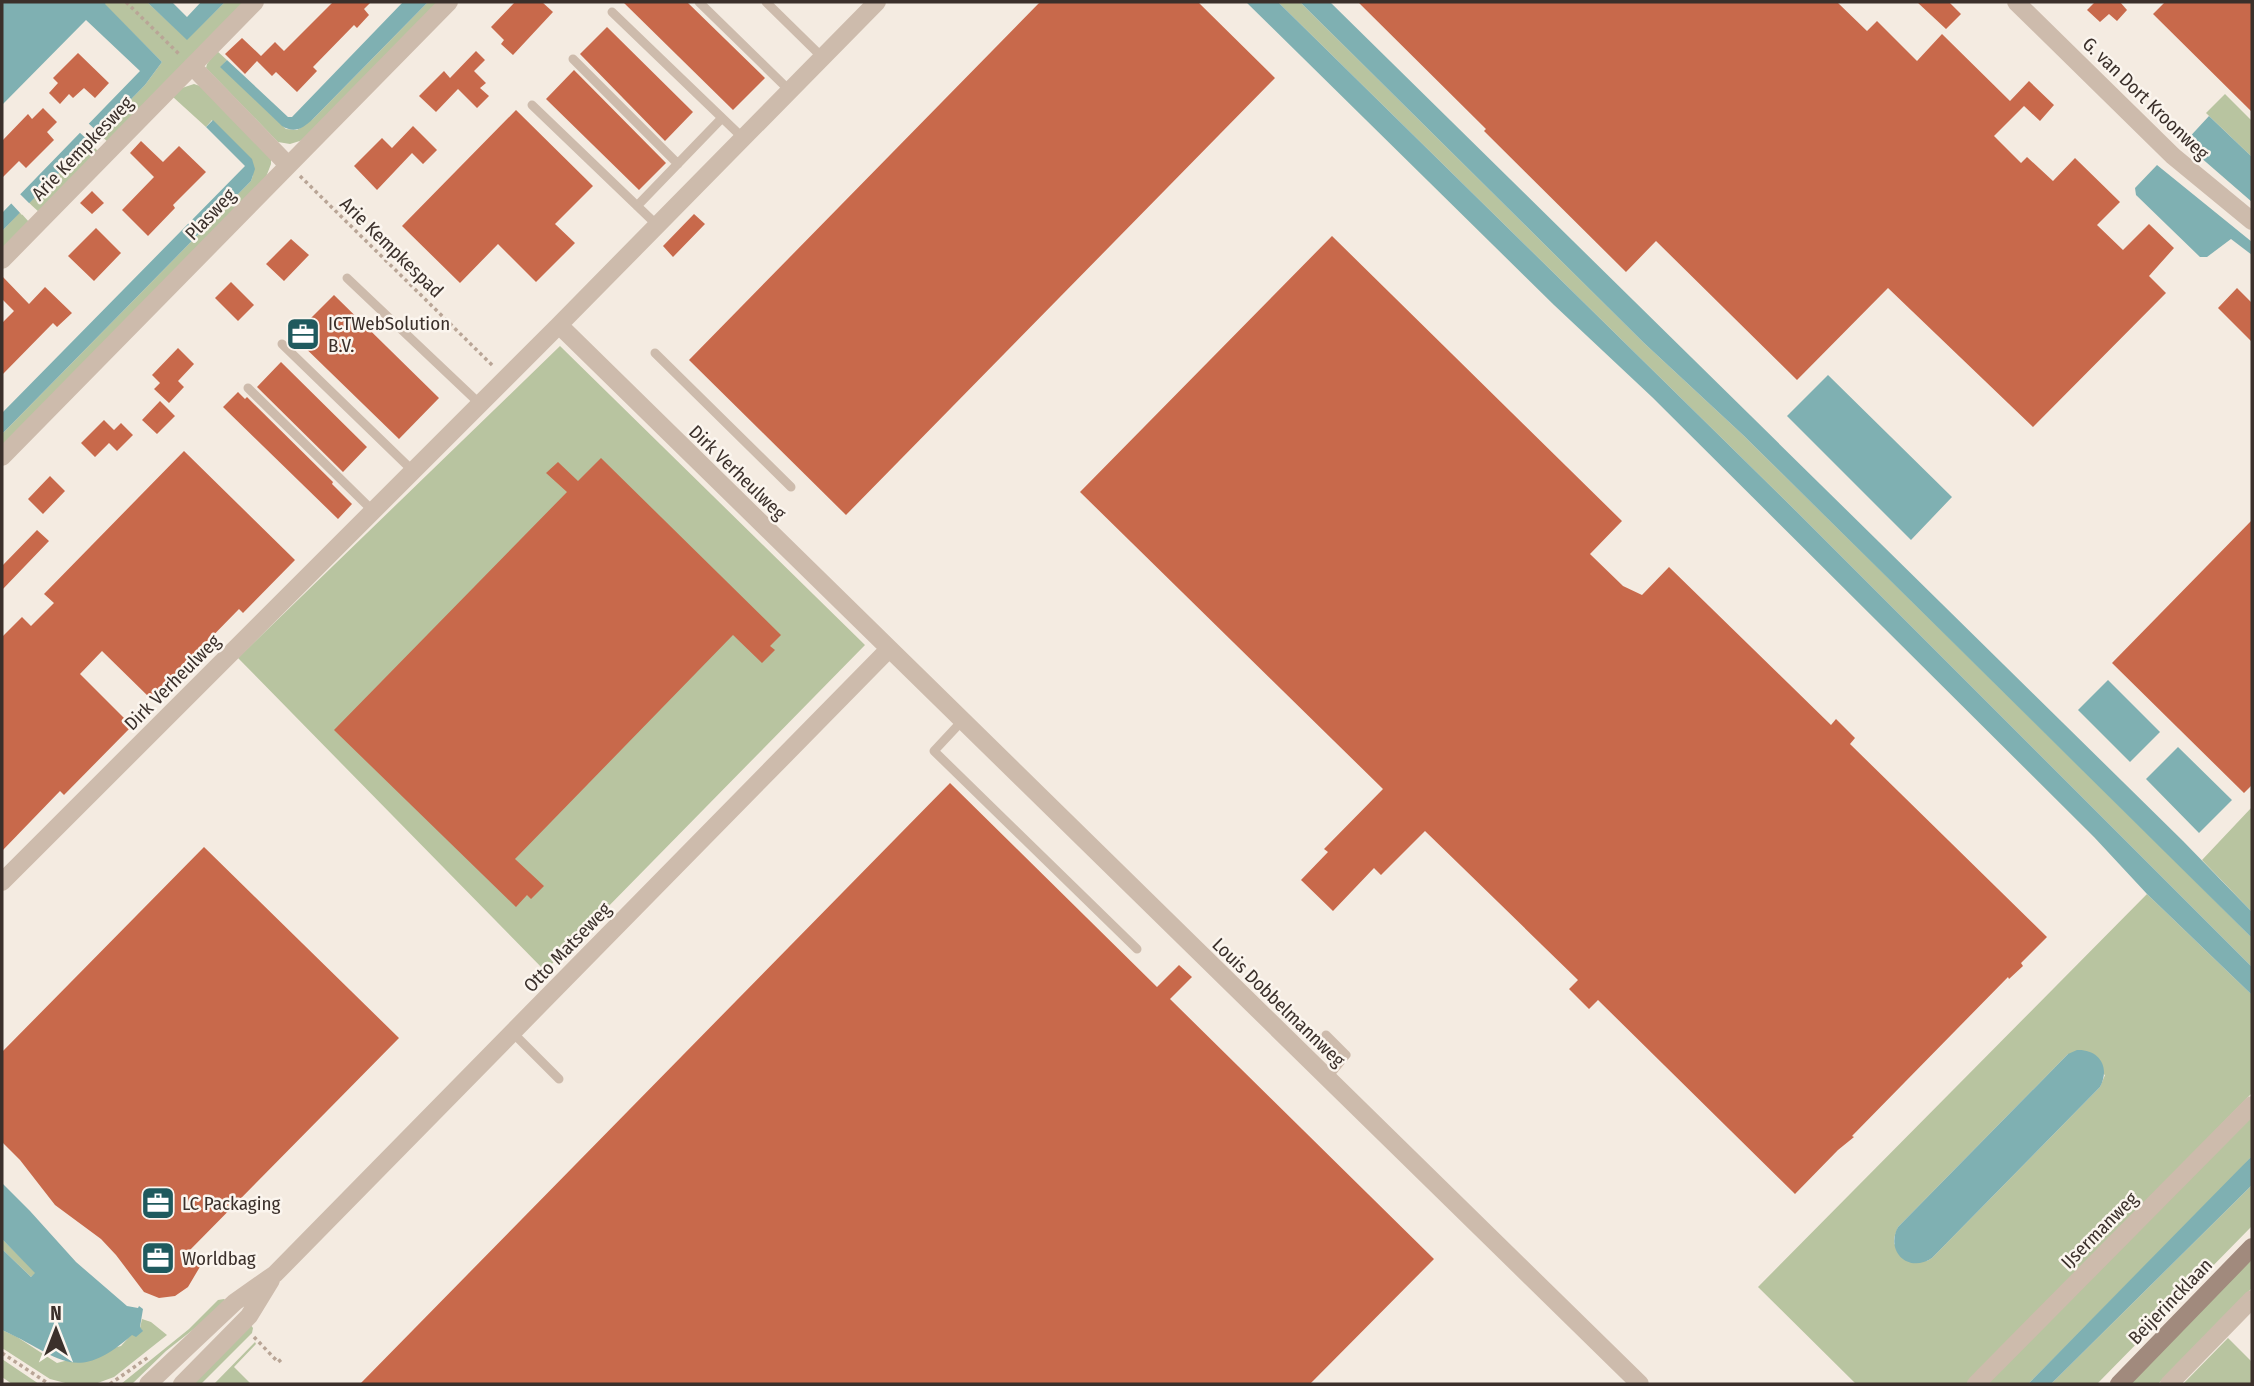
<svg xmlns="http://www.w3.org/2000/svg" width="2254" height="1386" font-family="'Fira Sans Condensed',sans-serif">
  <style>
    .green { fill: #b8c4a0; fill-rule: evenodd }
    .water { fill: #7fb0b2 }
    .pier { fill: #f4ebe1 }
    .building { fill: #c8694b }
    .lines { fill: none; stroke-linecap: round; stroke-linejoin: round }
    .path { stroke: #b9a596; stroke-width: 3.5; stroke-dasharray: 3.5 3.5; stroke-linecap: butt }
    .service { stroke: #cdbbac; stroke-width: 9 }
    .minor { stroke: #cdbbac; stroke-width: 18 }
    .secondary { stroke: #a18a7d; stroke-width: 18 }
    .labels { text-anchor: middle; stroke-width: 5; stroke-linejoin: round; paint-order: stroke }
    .street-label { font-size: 19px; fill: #3b302b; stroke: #fbf5ee }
    .poi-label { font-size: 19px; fill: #3b302b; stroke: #fbf5ee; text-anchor: start }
  </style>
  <rect width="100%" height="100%" fill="#f4ebe1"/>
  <path class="green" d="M106,2H147L187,39L225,2H245L108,142L98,133L145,85L162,62L104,4Z
    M428,2H439L303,140L290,144L278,142L206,68L207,64L217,51L227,60L221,67L286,129L297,130L313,119Z
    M1278,2H1300L1644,343L1743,435L2188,874L2252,938V967L1796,511Z
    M194,84L200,86L271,157V164L266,177L2,447V434L251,181L253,175L212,120L206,127L173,97L182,88Z
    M2225,94L2252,121V157L2206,113Z
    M89,142L98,151L39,212L29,203Z
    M20,212L29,222L2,250V231Z
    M560,346L865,645L545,971L238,658Z
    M2252,807V912L2202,860Z
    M2147,894L2252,995V1093L1966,1384H1856L1758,1287ZM2068,1054L2105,1075L2100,1087L1932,1258L1927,1261L1894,1244V1238L1898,1227Z
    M2252,1114V1156L2229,1181L2028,1384H1987Z
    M2252,1185V1226L2097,1384H2051Z
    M2,1239L36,1273L31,1277L2,1249Z
    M2252,1256V1288L2158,1384H2127Z
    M224,1299L228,1302L166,1351L132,1384H121L189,1329L218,1300Z
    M142,1319L151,1322L167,1335L114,1377L95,1384H69L50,1379L2,1348V1330L17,1337L57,1363L121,1346L132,1334L142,1330L140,1328Z
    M250,1324L253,1328L252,1333L201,1384H191Z
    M2228,1338L2252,1362V1384H2183Z
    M255,1342L256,1344L234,1367L251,1384H214Z
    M2,1359L39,1384H12L2,1377Z"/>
  <path class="water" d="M2,2H106L105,4L162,62L145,85L2,231V213L140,71L86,20L2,105Z
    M147,2H172L187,17L201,2H225L187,40Z
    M403,2H428L313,119C303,128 295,134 282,126L220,67L227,60L288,117H292Z
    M1246,2H1278L1796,511L2252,967V995L2147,894L2094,837L1652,397L1554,305Z
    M1300,2H1330L2183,841L2252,912V938L1743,435L1644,343Z
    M2209,116L2252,157V202L2184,143Z
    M213,120L252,159L255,169L251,181L2,434V413L245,166L206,127Z
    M2157,165L2252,242V255L2231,239L2207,257H2200L2136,195L2135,188Z
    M1828,375L1952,497L1911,540L1787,416Z
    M2108,680L2160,732L2130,762L2078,710Z
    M2178,747L2232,800L2199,833L2146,779Z
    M2077,1050C2098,1049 2111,1066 2100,1087L1932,1258C1908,1274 1885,1251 1898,1227L2068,1054Z
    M2252,1156V1185L2051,1384H2028Z
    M2,1183L30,1211L76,1262L127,1306L138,1308L139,1306L143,1309L140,1327L143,1331L136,1337L132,1335C74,1386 60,1356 2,1330V1249L31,1277L35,1273L2,1239Z"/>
  <path class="pier" d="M87,122L101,135L92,144L78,131Z
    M18,192L31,205L22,215L9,201Z"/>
  <path class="building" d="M333,2H371L364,9L369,15L357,28L354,25L313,67L317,71L297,92L276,72L272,76L257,61L245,74L225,54L242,38L261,56L275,42L284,51Z
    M515,2H542L553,12L513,55L501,44L504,40L491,27Z
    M623,2H687L765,78L733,110Z
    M1040,2H1198L1275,78L846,515L689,360Z
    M1358,2H1837L1867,31L1877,21L1917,61L1942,34L2010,101L2029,81L2054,105L2040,121L2024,106L1994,136L2021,163L2027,157L2053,181L2075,158L2120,202L2097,225L2123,250L2149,224L2174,248L2149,276L2166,293L2033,427L1888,288L1797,380L1656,241L1626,272L1484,131L1486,129Z
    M1917,2H1949L1961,14L1946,29Z
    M2095,2H2120L2127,10L2117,21L2109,14L2100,22L2087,10Z
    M2165,2H2252V112L2153,14Z
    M607,27L693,112L665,141L580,54Z
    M476,51L485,60L474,71L486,83L480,88L489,96L477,108L458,89L436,112L419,96L444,71L450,78Z
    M78,53L109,83L95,98L84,88L73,98L69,94L60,104L49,93L58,83L53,78Z
    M574,70L666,163L639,190L546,99Z
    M43,108L57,122L47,132L54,140L26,168L19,161L2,178V141L28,114L32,119Z
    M516,110L593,186L555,224L575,243L536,282L498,244L460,283L402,226Z
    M413,126L437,150L423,164L412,153L377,190L354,166L382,138L392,148Z
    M141,141L163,162L179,146L206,172L173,205L175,208L148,236L122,210L154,177L130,153Z
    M92,191L104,203L92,214L80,203Z
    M694,214L705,224L673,257L663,246Z
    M96,228L121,253L94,281L68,256Z
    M1332,236L1622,521L1590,554L1623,586L1642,595L1669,567L1831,725L1836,719L1855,738L1850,744L2047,937L2021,963L2023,966L2009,979L2008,977L1852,1136L1854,1137L1838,1150L1795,1194L1598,1000L1589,1009L1569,989L1578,980L1425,831L1381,875L1374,868L1333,911L1301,880L1328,852L1324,849L1383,789L1080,492Z
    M291,239L309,255L284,281L266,264Z
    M2,276L29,304L45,287L72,313L57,327L53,323L2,375V323L14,311L2,299Z
    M231,282L254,305L238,321L215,298Z
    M2237,288L2252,303V342L2218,308Z
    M334,295L439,398L399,439L293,336Z
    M178,348L194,364L178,381L184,387L169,403L154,389L160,383L152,375Z
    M281,362L367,447L343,472L257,387Z
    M238,392L245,399L247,397L333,482L332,484L352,504L338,519L223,407Z
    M160,401L175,416L157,434L142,420Z
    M104,420L114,430L121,423L133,435L117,451L109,443L95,457L81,443Z
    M184,451L295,560L243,613L239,609L151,699L102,651L80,674L132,726L64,795L60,791L2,851V637L22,617L31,626L54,603L44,594Z
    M601,458L781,635L770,646L775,650L762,663L733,635L515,859L544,886L531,899L527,895L516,907L334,730L567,492L546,473L558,462L578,481Z
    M50,476L65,491L43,514L28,499Z
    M2252,520V785L2244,793L2112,663Z
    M37,530L49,541L2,590V566Z
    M950,783L1157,987L1179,965L1192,977L1170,999L1434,1259L1310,1384H360Z
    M204,847L399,1038L188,1252L201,1265L188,1287L175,1296L159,1298L144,1292L116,1255L101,1239L55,1205L20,1160L2,1142V1052Z"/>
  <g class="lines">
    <path class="path" d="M126,2L180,55
      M300,176L494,367
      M254,1337L278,1362L283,1358
      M2,1353L49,1384
      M110,1384L150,1356"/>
    <path class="service" d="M699,2L790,91
      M766,2L822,57
      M612,12L743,138
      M573,59L678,164
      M532,105L657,225
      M637,206L722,118
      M347,278L480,404
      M282,344L413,471
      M655,353L791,487
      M248,388L373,511
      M962,721L934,751L1137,949
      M512,1032L559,1079
      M1326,1035L1346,1055L1327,1078"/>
    <path class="minor" d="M2016,2L2173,156L2252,221
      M192,66L288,165
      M2,260L255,2
      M559,325L1640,1384
      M2,457L449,2
      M2,882L559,325L877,2
      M148,1384L235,1302L275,1274L888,650
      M182,1384L249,1316L271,1280
      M1976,1384L2252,1105
      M2169,1384L2252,1299"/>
    <path class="secondary" d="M2119,1384L2252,1247"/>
  </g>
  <defs>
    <g id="office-square" transform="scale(1.75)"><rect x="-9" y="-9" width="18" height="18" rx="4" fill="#1f5a5e" stroke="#fbf5ee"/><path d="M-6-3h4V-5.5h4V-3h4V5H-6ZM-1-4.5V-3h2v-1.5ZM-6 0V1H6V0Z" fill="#fff"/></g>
  </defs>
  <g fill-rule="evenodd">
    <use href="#office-square" x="303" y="334"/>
    <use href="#office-square" x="158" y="1203"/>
    <use href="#office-square" x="158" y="1258"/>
  </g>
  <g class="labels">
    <g class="street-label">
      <text transform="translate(2146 98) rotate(44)" y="7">G. van Dort Kroonweg</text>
      <text transform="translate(82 148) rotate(-46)" y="7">Arie Kempkesweg</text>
      <text transform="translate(210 214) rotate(-46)" y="7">Plasweg</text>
      <text transform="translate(392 247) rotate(44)" y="7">Arie Kempkespad</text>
      <text transform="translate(738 472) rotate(44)" y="7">Dirk Verheulweg</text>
      <text transform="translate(172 682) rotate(-45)" y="7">Dirk Verheulweg</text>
      <text transform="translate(567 947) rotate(-46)" y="7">Otto Matseweg</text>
      <text transform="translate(1279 1002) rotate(44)" y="7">Louis Dobbelmannweg</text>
      <text transform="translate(2099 1230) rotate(-45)" y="7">IJsermanweg</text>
      <text transform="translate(2170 1301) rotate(-46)" y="7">Beijerincklaan</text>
    </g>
    <g class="poi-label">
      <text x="328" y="330">ICTWebSolution<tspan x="328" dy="22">B.V.</tspan></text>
      <text x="182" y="1210">LC Packaging</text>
      <text x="182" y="1265">Worldbag</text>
    </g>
  </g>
  <rect width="2254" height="1386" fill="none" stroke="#3b302b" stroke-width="7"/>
  <g transform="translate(56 1330)" stroke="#fbf5ee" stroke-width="5" paint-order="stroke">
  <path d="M0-5L12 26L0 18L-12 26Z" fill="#3b302b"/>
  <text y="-10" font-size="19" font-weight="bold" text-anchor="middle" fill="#3b302b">N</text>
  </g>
</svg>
